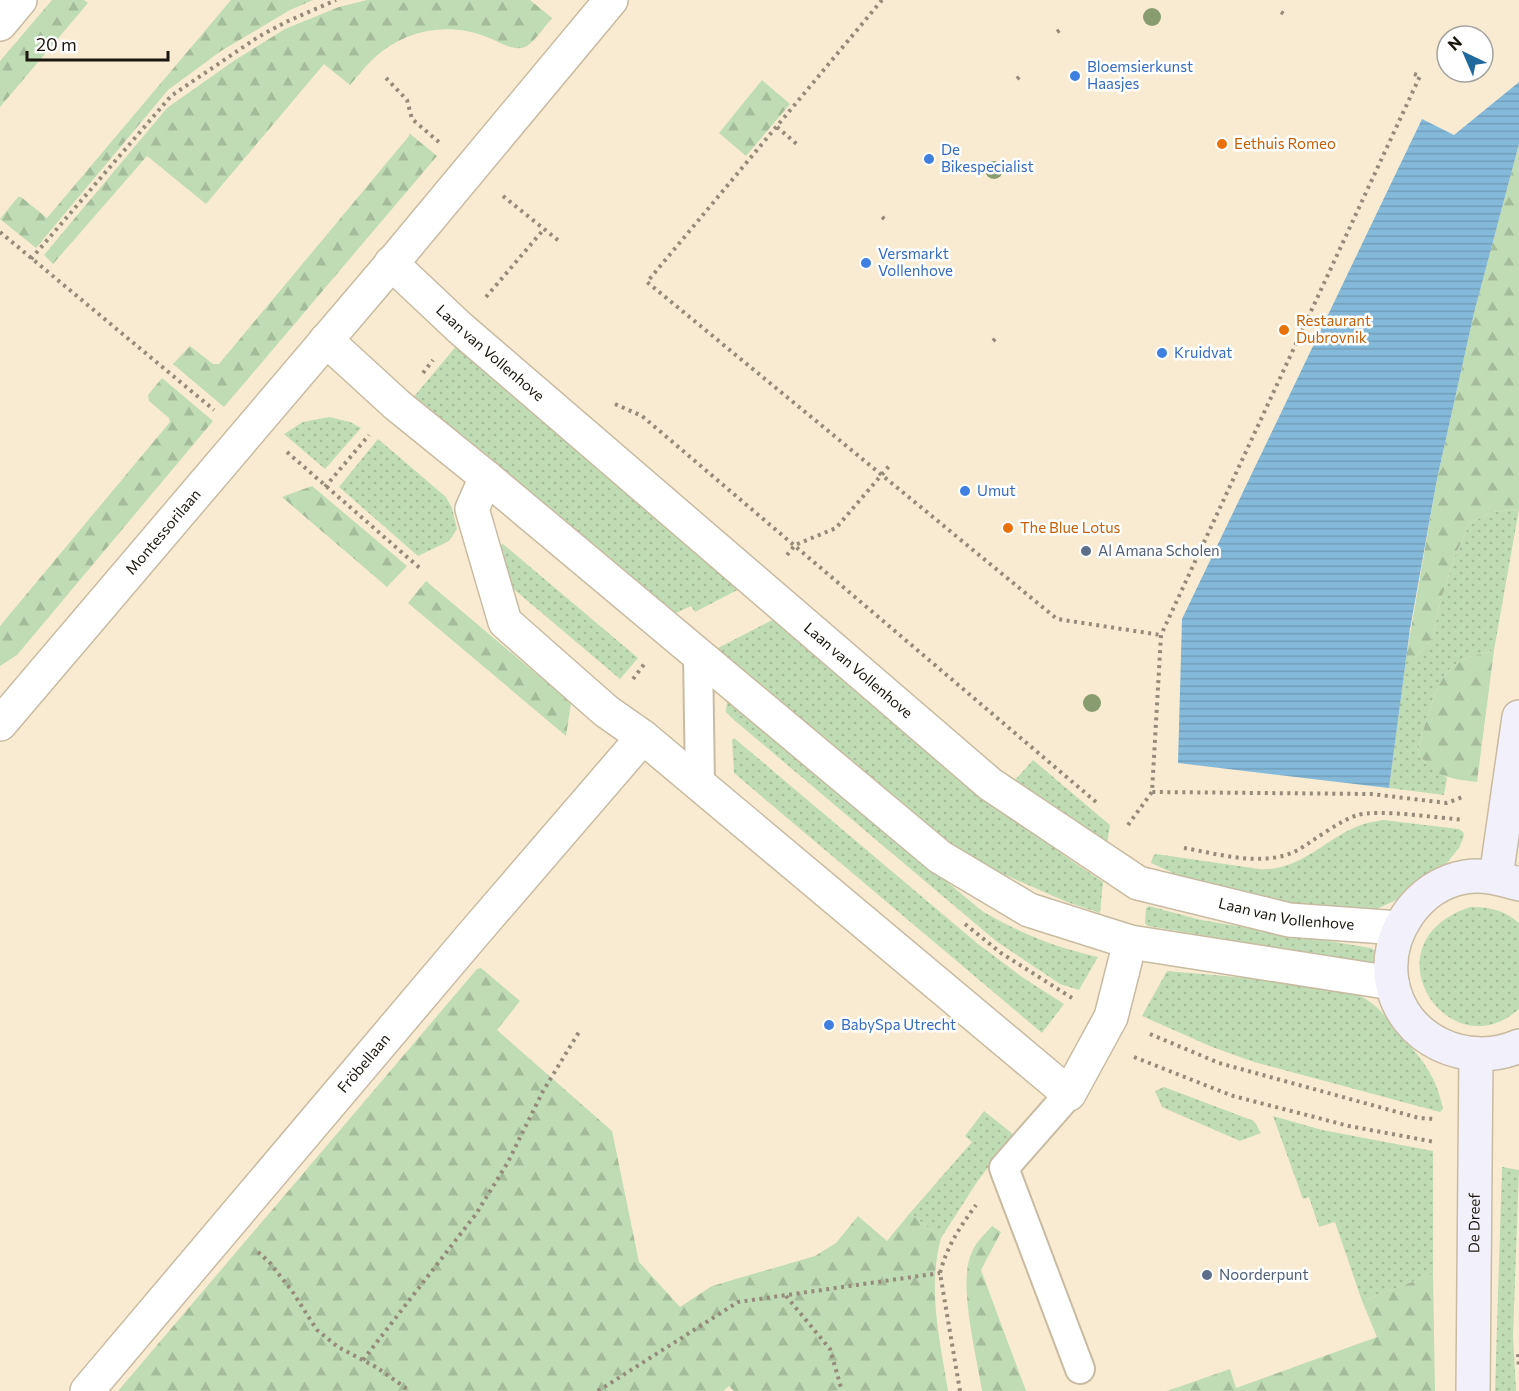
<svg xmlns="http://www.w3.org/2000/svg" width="1519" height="1391" font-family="Commissioner,sans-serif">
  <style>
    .grass { fill: url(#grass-dots) }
    .forest { fill: url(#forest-firs) }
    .water { fill: url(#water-rules) }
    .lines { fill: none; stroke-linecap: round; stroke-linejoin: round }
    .lane-casing { stroke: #c8bba2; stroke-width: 32 }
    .street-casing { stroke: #c8bba2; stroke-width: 36 }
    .secondary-casing { stroke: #c8bba2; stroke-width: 36 }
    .path { stroke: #958b79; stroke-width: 4; stroke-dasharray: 3 4.5; stroke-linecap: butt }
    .lane { stroke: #fff; stroke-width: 28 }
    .street { stroke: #fff; stroke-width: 33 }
    .secondary { stroke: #f2f1fb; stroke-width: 33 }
    .tree { fill: #899c6f }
    .shop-dot { fill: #3f7fe0; stroke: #fff; stroke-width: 2 }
    .food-dot { fill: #e8710a; stroke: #fff; stroke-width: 2 }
    .service-dot { fill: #5c6f8a; stroke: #fff; stroke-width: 2 }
    .labels { text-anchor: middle; stroke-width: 5; stroke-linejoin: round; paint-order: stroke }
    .shop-label { font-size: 15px; fill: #366cbe; stroke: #fff; text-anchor: start }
    .food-label { font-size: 15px; fill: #c56008; stroke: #fff; text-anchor: start }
    .street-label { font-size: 15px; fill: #1c170e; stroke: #fff }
    .service-label { font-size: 15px; fill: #4e5e75; stroke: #fff; text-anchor: start }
  </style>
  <defs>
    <pattern id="grass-dots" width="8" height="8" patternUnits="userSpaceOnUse" patternTransform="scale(1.5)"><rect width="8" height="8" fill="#bfdcb5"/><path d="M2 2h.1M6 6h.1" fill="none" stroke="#a4bc9a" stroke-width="1.8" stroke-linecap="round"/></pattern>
    <pattern id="forest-firs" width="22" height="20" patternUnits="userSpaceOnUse" patternTransform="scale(1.5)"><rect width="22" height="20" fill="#bfdcb5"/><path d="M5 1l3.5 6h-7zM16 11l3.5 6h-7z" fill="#a4bc9a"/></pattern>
    <pattern id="water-rules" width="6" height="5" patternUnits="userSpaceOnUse" patternTransform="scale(1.5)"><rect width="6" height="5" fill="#84b9da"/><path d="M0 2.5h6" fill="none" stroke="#719eba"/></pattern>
  </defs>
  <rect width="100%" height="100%" fill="#f9ebd1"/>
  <path class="grass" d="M458,344L745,586L695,612L691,606L670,616L412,399Z
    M329,417L350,422L361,428L325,469L284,434L303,422Z
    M378,439L446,497L452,508L457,529L449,541L418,556L339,487Z
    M1519,509L1494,650C1482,654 1464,657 1454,665C1436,677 1423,731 1418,752L1424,762L1447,778L1444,795L1389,788L1406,658H1415L1433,637L1440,603L1454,558L1470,523L1492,512Z
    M503,544L638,658L620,679L510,586L499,546Z
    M774,619L1066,857L1103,882L1100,913L1067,902L994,870L941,839L716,649Z
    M727,702H732L982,911C1022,934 1053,947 1098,957L1079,990L1060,984L996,941L734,720L726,712Z
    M734,738L978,944L1022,977L1064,1004L1042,1033L734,773L732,740Z
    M1033,760L1110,825L1107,844L1045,805L1015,780Z
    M1383,820L1459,829L1463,832L1464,836L1459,848L1445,865L1401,898L1370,912L1304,908L1182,877L1151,863L1153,856L1156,854L1259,869C1298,872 1323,841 1356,827C1364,823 1373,822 1383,820Z
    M1149,906L1201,920L1371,948L1377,953L1376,961L1369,964L1148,926L1145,923L1146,908Z
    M1470,907C1490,907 1504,910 1519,923V1009C1449,1072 1363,943 1470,907Z
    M1167,971C1205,974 1243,978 1281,981C1307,984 1339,984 1362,997C1381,1007 1387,1020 1401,1035C1423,1061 1436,1075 1443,1109L1440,1112L1254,1062L1212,1047L1142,1016Z
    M1164,1087L1254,1121L1261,1133L1240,1141L1162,1107L1155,1091Z
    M984,1111L1013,1134L977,1182L941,1238L910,1213L972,1142L965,1136Z
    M1273,1116L1322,1130L1433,1151V1274L1362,1301L1335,1222L1319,1227L1309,1197L1303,1199Z
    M1502,1167L1519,1170L1513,1336L1516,1391H1495Z"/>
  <path class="forest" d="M52,0H84L88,3L0,107V61Z
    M231,0H313L290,10L221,51L168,90L36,248L0,219L18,197H21L47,218Z
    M367,0H530L552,18C546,25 534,42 527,46C513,53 499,41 487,37C447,21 402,30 371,61C364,68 357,77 350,85L324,64L206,204L147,156L53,264L44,255L167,108L235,60L285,29L339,7Z
    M762,80L790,104L746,156L719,133Z
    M409,133L437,156L224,407L173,364L190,346L213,364H219L409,136Z
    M1519,144V509L1492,512L1470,523L1454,558L1440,603L1433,637L1415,658H1406L1437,479L1474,313Z
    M162,378L213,421L17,655L0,666V626L170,422L169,418L149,401L148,395Z
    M312,486L407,566L387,587L282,497Z
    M426,581L571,703L566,736L408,603Z
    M1494,650L1477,782C1451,779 1432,777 1418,752C1423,731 1436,677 1454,665C1464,657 1482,654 1494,650Z
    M481,968L520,1001L497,1030L612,1131L639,1262L680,1307L712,1286L815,1256L836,1243L858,1216L887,1241L910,1213L941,1238C927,1289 940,1340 948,1391H734L729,1386L723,1391H118L477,969Z
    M992,1226L1001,1232L981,1270L1026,1391H982C977,1357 957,1282 972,1252C976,1242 985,1234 992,1226Z
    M1433,1274L1435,1391H1167L1230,1369L1236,1388L1377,1337L1362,1301Z"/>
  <path class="water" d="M1519,82V144L1474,313L1437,479L1410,629L1389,788L1178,763L1182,619L1422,119L1454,135Z"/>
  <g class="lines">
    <g class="lane-casing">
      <path id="lane" d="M698,654L700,785
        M1069,1094L1004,1168L1080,1369"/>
    </g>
    <g class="street-casing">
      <g id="street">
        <path d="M0,24L20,0"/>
        <path id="s1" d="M391,263L460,328L990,784L1138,883L1289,920L1399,928"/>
        <path d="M326,340L397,405L486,477L940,857L1029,910L1130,942L1392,983"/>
        <path d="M486,477L472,509L505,622L606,711L643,737L1069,1094L1111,1017L1130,942"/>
        <path id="s2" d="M0,724L398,256L611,0"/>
        <path id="s3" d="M87,1391L470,938L643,737"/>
      </g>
    </g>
    <g class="secondary-casing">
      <g id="secondary">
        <path d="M1496,877L1519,717"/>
        <path d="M1519,884C1502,879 1484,874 1465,877C1418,885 1384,934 1392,982C1402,1040 1467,1069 1519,1046"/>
        <path id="s4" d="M1473,1391L1476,1055"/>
      </g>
    </g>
    <path class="path" d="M882,0L647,282L1057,619L1161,635
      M1281,12L1284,14
      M1057,32L1060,30
      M1414,74L1420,76L1161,635L1152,792L1371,794L1447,803L1465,796
      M386,78L407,100L412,119L440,143
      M1017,79L1020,76
      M777,127L799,146
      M503,196L559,241
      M882,217L886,220
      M0,232L214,410
      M31,259L171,96L258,37L286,22L336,0
      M486,297L544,229
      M993,341L996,338
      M423,373L433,360
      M615,404L642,416L1096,802
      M287,452L422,570
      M325,487L369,435
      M787,555L795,545L836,528L890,465
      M633,679L645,663
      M1128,825L1152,792
      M1184,848C1219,854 1264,868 1298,850C1313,841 1342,819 1358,815C1378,809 1440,818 1464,820
      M965,924L1001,953L1072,998
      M1150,1034L1219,1063L1419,1118L1435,1119
      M1134,1057L1233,1096L1349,1126L1435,1142
      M258,1252L270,1263L292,1291L317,1330L338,1347L376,1367L410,1391
      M786,1296L830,1349L842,1391
      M1518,1354L1519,1368
      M363,1360L476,1214L508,1162L543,1091L579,1032
      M598,1391L738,1302L940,1273
      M960,1391L940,1273C947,1246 960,1227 976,1205"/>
    <use href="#lane" class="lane"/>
    <use href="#street" class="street"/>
    <use href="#secondary" class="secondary"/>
  </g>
  <g class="tree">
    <circle cx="1152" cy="17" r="9"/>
    <circle cx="994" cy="170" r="9"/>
    <circle cx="1092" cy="703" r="9"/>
  </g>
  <g class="shop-dot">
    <circle cx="1075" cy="76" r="6"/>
    <circle cx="929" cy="159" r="6"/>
    <circle cx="866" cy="263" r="6"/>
    <circle cx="1162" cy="353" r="6"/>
    <circle cx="965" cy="491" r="6"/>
    <circle cx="829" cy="1025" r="6"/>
  </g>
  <g class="food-dot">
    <circle cx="1222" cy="144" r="6"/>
    <circle cx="1284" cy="330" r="6"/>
    <circle cx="1008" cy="528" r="6"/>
  </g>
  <g class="service-dot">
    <circle cx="1086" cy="551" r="6"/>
    <circle cx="1207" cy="1275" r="6"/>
  </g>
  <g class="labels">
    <g class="shop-label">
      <text x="1087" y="72">Bloemsierkunst<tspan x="1087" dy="17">Haasjes</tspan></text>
      <text x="941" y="155">De<tspan x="941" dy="17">Bikespecialist</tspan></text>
      <text x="878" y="259">Versmarkt<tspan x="878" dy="17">Vollenhove</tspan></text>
      <text x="1174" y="358">Kruidvat</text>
      <text x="977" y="496">Umut</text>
      <text x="841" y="1030">BabySpa Utrecht</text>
    </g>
    <g class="food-label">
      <text x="1234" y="149">Eethuis Romeo</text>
      <text x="1296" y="326">Restaurant<tspan x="1296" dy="17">Dubrovnik</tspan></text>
      <text x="1020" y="533">The Blue Lotus</text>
    </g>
    <g class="street-label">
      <text dy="5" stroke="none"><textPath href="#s1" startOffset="134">Laan van Vollenhove</textPath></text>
      <text dy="5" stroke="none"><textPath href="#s2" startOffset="252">Montessorilaan</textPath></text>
      <text dy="5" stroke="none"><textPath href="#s1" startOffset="620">Laan van Vollenhove</textPath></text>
      <text dy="5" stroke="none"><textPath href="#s1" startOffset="1124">Laan van Vollenhove</textPath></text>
      <text dy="5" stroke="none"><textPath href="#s3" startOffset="429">Fröbellaan</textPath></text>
      <text dy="5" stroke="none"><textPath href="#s4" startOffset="168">De Dreef</textPath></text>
    </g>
    <g class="service-label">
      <text x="1098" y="556">Al Amana Scholen</text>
      <text x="1219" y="1280">Noorderpunt</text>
    </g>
  </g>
  <g transform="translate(1465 54) rotate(316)"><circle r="28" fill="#ffffff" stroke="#a4a29f" stroke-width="1.5"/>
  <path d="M0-4.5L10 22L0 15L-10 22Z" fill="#20699c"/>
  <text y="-9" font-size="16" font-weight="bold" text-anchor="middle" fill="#1c170e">N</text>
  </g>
  <path d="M27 51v9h141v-9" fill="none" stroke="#1c170e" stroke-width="3"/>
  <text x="36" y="51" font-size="18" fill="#1c170e" stroke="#ffffff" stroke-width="4.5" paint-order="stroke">20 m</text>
</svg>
